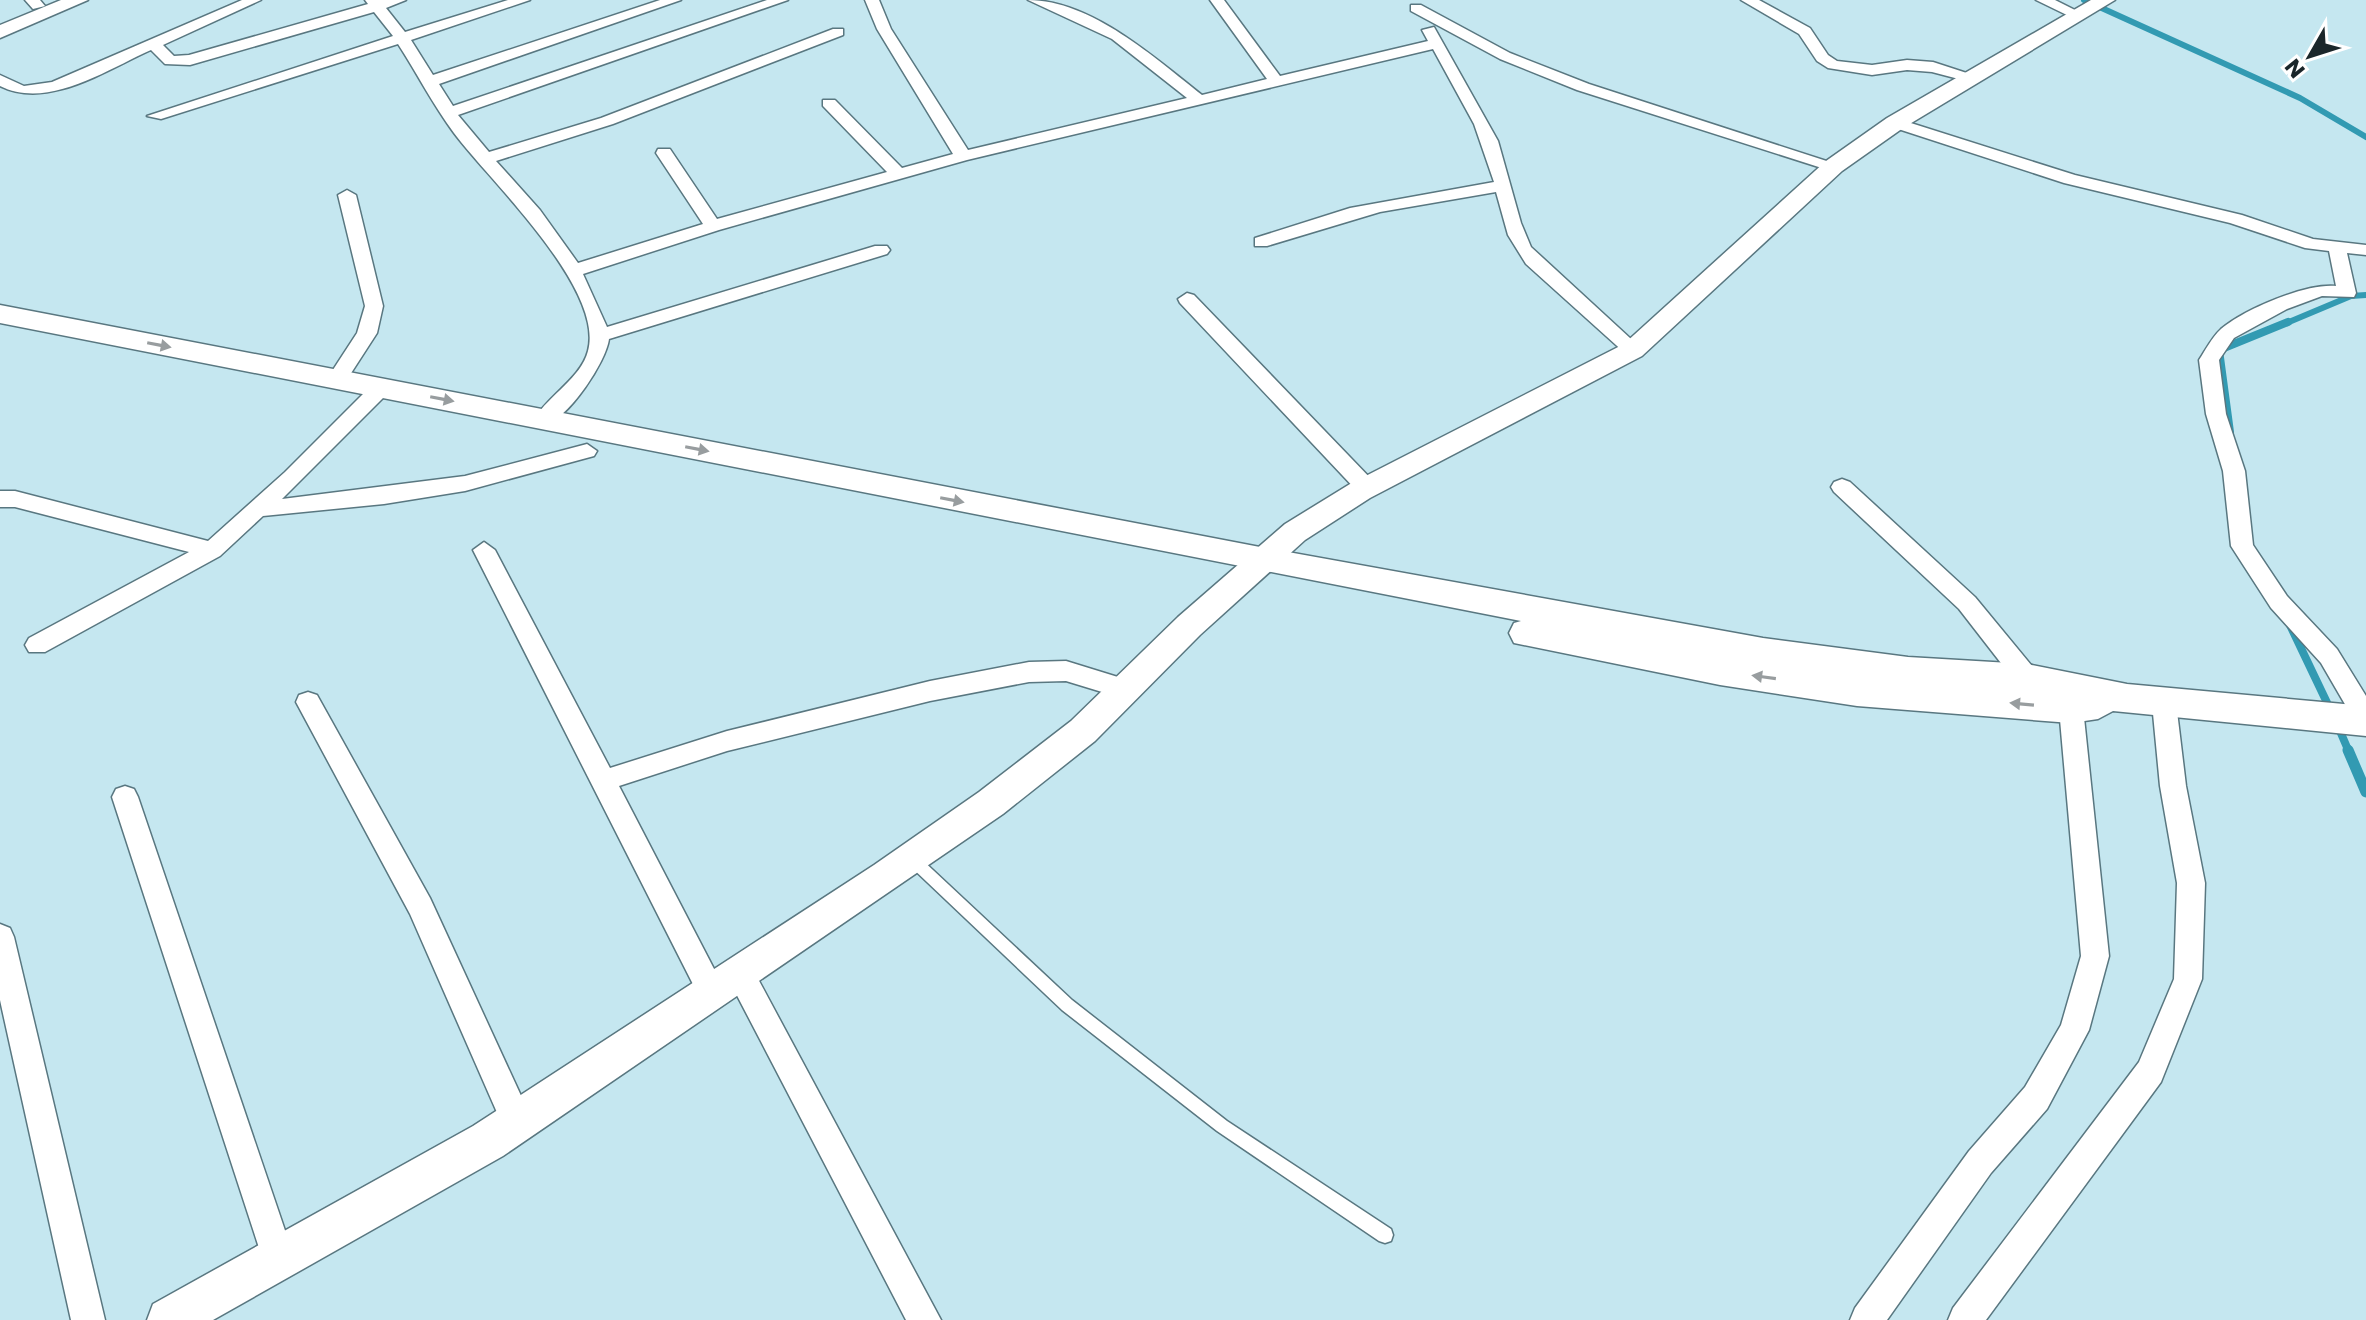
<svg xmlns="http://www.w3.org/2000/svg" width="2366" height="1320" font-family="Poppins,sans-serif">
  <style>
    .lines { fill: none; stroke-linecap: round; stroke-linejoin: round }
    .stream-far2 { stroke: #329ab2; stroke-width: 6 }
    .stream-far1 { stroke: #329ab2; stroke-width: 8 }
    .stream { stroke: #329ab2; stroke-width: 11 }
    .lane-casing { stroke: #597780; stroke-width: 3 }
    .street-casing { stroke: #597780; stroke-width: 3 }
    .secondary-casing { stroke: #597780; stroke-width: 3 }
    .primary-casing { stroke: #597780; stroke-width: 3 }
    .lane { fill: #fff; fill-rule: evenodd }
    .street { fill: #fff; fill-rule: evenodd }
    .secondary { fill: #fff; fill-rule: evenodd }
    .primary { fill: #fff; fill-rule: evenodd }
    .oneway { fill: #989d9f }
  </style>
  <rect width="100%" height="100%" fill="#c5e7f0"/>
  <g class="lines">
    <path class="stream-far2" d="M2084,0L2300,98L2366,137
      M2284,324L2351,296L2366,295"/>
    <path class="stream-far1" d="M2230,432L2219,350L2288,322
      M2289,623L2331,711
      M2337,724L2349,752"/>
    <path class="stream" d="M2348,750L2366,792"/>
    <g class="lane-casing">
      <path id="lane" d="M913,854L918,856L1072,1000L1227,1121L1391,1229L1393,1235L1391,1241L1385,1243L1379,1241L1217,1131L1062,1010L908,864L906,860L908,856Z"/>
    </g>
    <g class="street-casing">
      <path id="street" d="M25,0H40L45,6L33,9Z
        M242,0H261L163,45L174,56L189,55L368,4L365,0H406L386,8L405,32L508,0H530L411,40L433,75L660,0H681L439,84L453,106L767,0H788L458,115L489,152L601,118L833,29H843V35L613,124L496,161L540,210L578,263L703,224L656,153L658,149H670L717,219L887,172L823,106V100H835L902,168L953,154L877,29L865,0H879L891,29L968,150L1187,98L1112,39L1028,0C1091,0 1155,58 1202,95L1267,79L1210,0H1224L1280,76L1428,41L1422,30L1434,27L1498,141L1521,223L1531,247L1643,350L1640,354H1626L1526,264L1508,235L1496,192L1380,212L1267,246H1255V238L1350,208L1494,182L1474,124L1433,49L967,160L719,230L583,274L607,327L875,246H887L890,250L887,254L609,339C606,362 569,418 545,425L535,418C549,395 581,378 588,351C605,288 488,179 454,133C433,105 417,73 398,44L161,119L147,116L393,36L374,12L190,65L165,64L151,50C106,70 48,110 0,86V75L24,86L52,82Z
        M1741,0H1759L1810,28L1828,55L1837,61L1872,65L1907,60L1933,62L1982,78L1974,83L1932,72L1907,70L1872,75L1828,68L1817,61L1799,34Z
        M2036,0H2055L2085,15L2073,18Z
        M1411,5H1421L1510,53L1589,84L1842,166L1840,170H1828L1577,90L1500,59L1411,11Z
        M1895,118L2075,175L2242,215L2313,239L2366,245V255L2347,253L2356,293L2354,297L2322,296L2287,309L2234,338L2219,360L2226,414L2245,471L2253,545L2287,596L2337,649L2366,696V728L2357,725L2321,663L2271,608L2231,546L2223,471L2206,414L2199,360C2205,351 2212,337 2221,329C2245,309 2306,283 2336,286L2329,251L2305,248L2230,223L2064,183L1889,126V120Z
        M347,190L356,195L383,306L377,333L344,384L337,385L327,379L357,333L365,306L338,195Z
        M1187,293L1194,295L1375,483L1378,488L1375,493H1359L1180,303L1178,299Z
        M382,380L389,382L392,387L389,392L282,499L465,476L587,444L597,451L594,456L465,491L384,504L263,516L220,556L45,652H29L25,645L29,638L189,552L15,507H0V491H15L208,541L285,472L375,382Z
        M1842,479L1850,482L1975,597L2036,671L2039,678L2036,685L2027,688L2018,685L1959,609L1834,492L1831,487L1834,482Z
        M484,542L495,550L610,768L727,731L930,681L1029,662L1066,661L1134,682L1137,689L1134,696L1125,699L1066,681L1029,682L930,701L727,751L619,786L726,992L722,1002L712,1006L702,1002L473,550Z
        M2065,681L2074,684L2083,708L2109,956L2089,1030L2047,1109L1991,1173L1887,1320H1850L1855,1308L1969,1151L2025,1087L2061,1025L2081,956L2059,708L2053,691L2056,684Z
        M308,692L317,695L430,898L528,1111L532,1122L528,1133L517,1137L506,1133L410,914L296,702L299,695Z
        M2164,693L2173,696L2176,703L2186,786L2205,883L2202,979L2161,1082L1986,1320H1948L1953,1308L2139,1062L2174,979L2177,883L2160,786L2152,703L2155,696Z
        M125,786L134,789L138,797L295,1260L291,1272L279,1276L267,1272L263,1260L112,797L116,789Z
        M0,924L10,928L14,937L105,1320H71L0,1000Z
        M740,960L750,964L941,1320H906L730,982L726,973L730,964Z"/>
    </g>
    <g class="secondary-casing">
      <path id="secondary" d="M61,0H88L0,38V25Z
        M2091,0H2115L1903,128L1842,171L1642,356L1370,498L1305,540L1200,635L1095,741L1003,814L503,1156L213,1320H147L153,1304L473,1126L874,865L979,792L1071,721L1178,617L1285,524L1350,484L1624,344L1826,161L1887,118Z"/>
    </g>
    <g class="primary-casing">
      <path id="primary" d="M0,305L1260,547L1763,638L1908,657L2027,664L2127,684L2366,706V736L2113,711L2098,719L2071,723L1857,706L1720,685L1514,643L1509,633L1514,623L1521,621L0,323Z"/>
    </g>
    <use href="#lane" class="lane"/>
    <use href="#street" class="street"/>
    <use href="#secondary" class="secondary"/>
    <use href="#primary" class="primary"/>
  </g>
  <defs><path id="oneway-solid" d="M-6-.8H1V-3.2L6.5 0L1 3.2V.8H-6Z" transform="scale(2)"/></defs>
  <g class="oneway">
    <use href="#oneway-solid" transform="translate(159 345) rotate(11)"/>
    <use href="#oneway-solid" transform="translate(442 399) rotate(11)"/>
    <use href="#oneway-solid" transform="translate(697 449) rotate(11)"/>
    <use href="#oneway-solid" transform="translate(952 500) rotate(11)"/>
    <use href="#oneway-solid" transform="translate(1764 677) rotate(-172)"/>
    <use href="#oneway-solid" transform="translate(2022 704) rotate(-175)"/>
  </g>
  <g transform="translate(2310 56) rotate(231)" stroke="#ffffff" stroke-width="6" paint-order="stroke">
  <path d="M0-6L14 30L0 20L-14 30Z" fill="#1a262a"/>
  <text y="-12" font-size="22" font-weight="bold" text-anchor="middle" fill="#1a262a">N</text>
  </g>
</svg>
